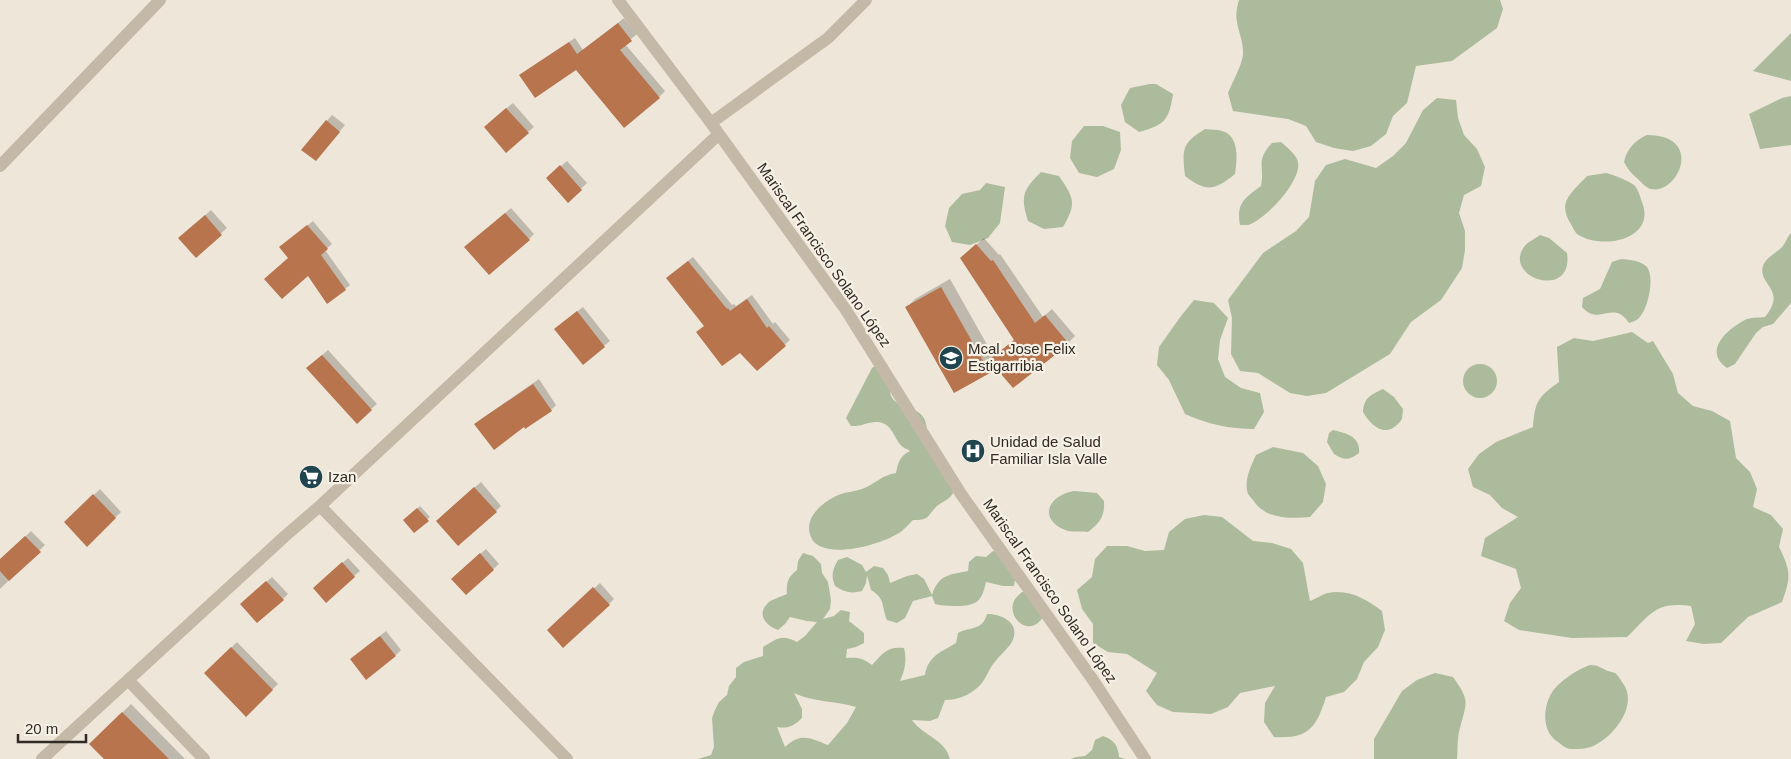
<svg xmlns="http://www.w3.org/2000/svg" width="1791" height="759" font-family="Helvetica,sans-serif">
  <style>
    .green { fill: #acbb9b; fill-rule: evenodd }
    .shadow { fill: #0003 }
    .building { fill: #b7744d }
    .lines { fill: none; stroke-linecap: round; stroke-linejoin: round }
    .minor { stroke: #c4b8a7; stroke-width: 12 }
    .labels { text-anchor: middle; stroke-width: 4.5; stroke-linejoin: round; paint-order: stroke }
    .street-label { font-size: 15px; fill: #312b26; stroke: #f6f0e5 }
    .poi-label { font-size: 15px; fill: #312b26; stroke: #f6f0e5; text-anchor: start }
  </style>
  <rect width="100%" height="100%" fill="#eee6d9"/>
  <path class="green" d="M1239,0H1500L1503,9L1497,28L1452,61L1416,66L1407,103L1393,116L1386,134L1371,146L1353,151L1334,148L1316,142L1306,126L1288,119L1233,111L1228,93C1232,83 1242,65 1243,55C1244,34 1231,24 1239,0Z
    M1791,33V81L1753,71Z
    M1150,84H1156L1173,94C1169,120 1165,125 1139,132L1125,122L1121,105L1130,88Z
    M1791,96V145L1760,149L1749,114L1782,98Z
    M1437,98L1456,100L1458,118L1464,135L1477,149L1485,167L1481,186L1464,195L1459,213L1465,231V250L1462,268L1441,300L1411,322L1390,354L1326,393L1307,396L1290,393L1258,373L1240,371L1231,354L1232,318L1228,300L1263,253L1296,231L1309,217L1315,181L1326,165L1345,159L1376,168L1393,156L1406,143L1423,110Z
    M1084,126H1103L1120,132L1121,150L1114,169L1097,177L1079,173L1070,158L1072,141Z
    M1205,129C1211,130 1217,129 1222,131C1240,136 1237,160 1235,174C1214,191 1206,192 1185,176C1182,149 1182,143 1205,129Z
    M1647,135C1705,135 1678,195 1651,189C1646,188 1642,183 1639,180C1632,174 1628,170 1624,162C1627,149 1634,141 1647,135Z
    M1281,142C1287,147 1294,153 1297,159C1306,178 1264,221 1248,225C1245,225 1242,225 1240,225C1236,203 1245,198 1261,186C1265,166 1255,161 1272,143Z
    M1041,172L1059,176C1074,198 1077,203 1063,227L1044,229L1028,221C1020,196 1023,190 1041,172Z
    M1606,173C1612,174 1629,181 1634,185C1638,189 1640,196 1642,202C1657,239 1602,251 1577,234C1574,231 1572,225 1569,221C1567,217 1565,212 1565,207C1566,195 1580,184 1587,176Z
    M986,183L1005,187L1000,223L988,238L970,245L952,242L945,226L949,208L962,194L980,190Z
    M1791,233V303L1773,324L1763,327L1756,333L1735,364L1727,368C1703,351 1726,330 1745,320C1750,317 1758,318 1765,317C1788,289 1757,285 1763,266C1766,257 1777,253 1783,246C1786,242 1787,237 1791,233Z
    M1540,235L1549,238L1567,253C1574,301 1502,278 1524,247C1527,242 1535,239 1540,235Z
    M1621,259C1630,260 1640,260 1647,267C1655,278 1648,309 1639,318C1636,321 1632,322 1629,323C1613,299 1600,327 1582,307L1583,298L1600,289L1612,262Z
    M1194,300L1214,303L1228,318L1220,340L1218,359L1225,377L1241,388L1260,393L1264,412L1254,429C1230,429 1207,424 1185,414L1169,380L1157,365L1159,347L1181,316Z
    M1632,332L1648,343L1653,341L1673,374L1678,393L1693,406L1712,411L1730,421L1736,458L1750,472L1757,489L1753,507L1771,515L1783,529L1779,547C1791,571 1791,577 1782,602L1748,617L1721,643L1704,644L1686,641L1695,624L1691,606C1655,601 1651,614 1627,637L1572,638L1519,630L1504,621L1510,603L1521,588L1516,569L1481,556L1485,538L1518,517L1502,508L1490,495L1473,487L1468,469L1479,454L1496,442L1533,427C1535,401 1538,397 1559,382L1557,347L1574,338L1593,341Z
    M1463 381a17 17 0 1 1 34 0a17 17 0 1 1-34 0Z
    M875,366L891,376C891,381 889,391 891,396C898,411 923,405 926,424C928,430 925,438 924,444C940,455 968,474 951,496C947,501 939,503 935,508C926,518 929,520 913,520C909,524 904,530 899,533C881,544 842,555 822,547C817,545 813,542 811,537C803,519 821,503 836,496C844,492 853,492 862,489C875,484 882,475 896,473C898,462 900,456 910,451C908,449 905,449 903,447C893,439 894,424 878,422C869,421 861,427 851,426L846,418L872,368Z
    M1383,389L1394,397L1403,409L1402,419C1388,439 1373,429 1363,412C1364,397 1371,395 1383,389Z
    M1333,430C1345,433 1361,436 1359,453C1350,460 1344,461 1334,454L1327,442L1329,433Z
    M1273,447L1303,453L1318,466L1326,484L1323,502L1310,517C1289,519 1265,519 1253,500C1250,497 1247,493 1247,490C1245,478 1251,466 1256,455Z
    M1074,491L1097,493L1104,501C1105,516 1100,523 1088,532C1082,531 1074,532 1068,531C1038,521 1046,496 1074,491Z
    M1204,515L1222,517L1253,541L1272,543L1291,549L1303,563L1310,601C1316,599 1322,594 1328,593C1349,589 1366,599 1382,611L1385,630L1378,647L1364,662L1357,679L1344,692L1326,697C1316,728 1309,739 1274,737L1264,722L1265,703L1275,686L1240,693L1228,707L1211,714L1173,712L1157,705L1146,691L1157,673L1127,654L1108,652L1093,643V624L1082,609L1077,590L1092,577L1095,559L1107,546H1127L1145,551L1164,550L1169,532L1185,519Z
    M993,551L1013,559L1017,568L1014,586H1003L986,582C982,600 978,605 960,606C951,606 944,606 935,604L932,596L913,601L905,618L897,623L887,620C881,606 886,599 871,590L867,575L866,583L862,591C851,594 844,592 835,586C831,576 832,570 838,560L847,557L862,565L866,572L874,566L883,568L888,575L890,583L907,576L917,574L924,579L932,595C939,574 949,575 968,571L969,562L976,556L986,557Z
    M803,553L813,556L821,564L822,573L828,582L831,600L830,609L823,619L834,616L841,610L850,612L849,621L864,633V643L856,647L847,649L846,658C857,657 863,658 872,665C883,653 887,646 904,648C907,661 905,670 900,681L925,675C928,656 941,652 956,643L958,633C972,626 982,631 987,614C1005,614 1023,626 1010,645C1005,651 999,656 994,663C988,670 985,682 977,688C968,696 957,700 945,700L938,718L930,721L912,720C923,736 945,739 950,759H698L711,755L714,747L712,718L715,710L719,702L727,695L729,686L736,677V668L744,662L763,656V647C778,638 781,634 797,642L805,636L817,622L807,621L790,617L785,624L778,630C766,626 756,614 768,603C772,599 781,597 787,594C786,583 788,577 797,570L798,561ZM794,693C813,702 836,701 856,707L847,723L828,745C810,738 801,732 785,747L777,727C788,729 794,726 802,718V709Z
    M1022,592L1031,593L1044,615C1031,640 1006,618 1014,601C1015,598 1020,594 1022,592Z
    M1590,665C1598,665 1601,668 1608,671C1610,672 1613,672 1615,673C1618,675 1620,679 1622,682C1639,703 1616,734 1597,744C1589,749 1580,749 1571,749C1566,749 1562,745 1558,742C1539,730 1543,699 1558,685C1567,677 1578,669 1590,665Z
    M1435,673L1453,677C1470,701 1467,701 1460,728C1457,737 1458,749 1457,759H1374V739L1402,691L1417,680Z
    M1103,736C1114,740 1118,745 1119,757L1125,759H1071L1076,757L1085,756L1092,750L1095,740Z"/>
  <path class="shadow" d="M624,18L637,34L625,44L665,91L659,97L576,69L521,75L527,70L575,38L583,50Z
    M513,103L534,127L528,132L491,121Z
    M332,115L345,125L321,154L303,149Z
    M567,161L587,183L568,201L553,173Z
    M511,208L534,234L529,239L472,242Z
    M211,210L227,228L196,256L185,233Z
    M313,221L332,244L325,250L350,285L345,289L308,274L290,258L286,243Z
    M984,238L999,255L1000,254L1043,317L1052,309L1075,336L1068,343L996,366L990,372L955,392L907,307L915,299L950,279L994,357L1015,339L969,251Z
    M693,257L732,305L734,304L736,306L752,295L773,324L775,322L790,340L757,370L740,351L705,325L673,273Z
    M583,307L610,341L583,363L561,324Z
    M328,350L377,404L371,409L313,363Z
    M539,379L556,405L551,410L524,425L476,424L481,419Z
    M481,482L501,506L496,511L443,515Z
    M100,489L121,512L87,545L66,522Z
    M420,506L430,517L414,532L404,520Z
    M31,531L45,545L0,589V561Z
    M486,549L499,564L466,593L458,573Z
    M348,558L360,571L354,576L320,583Z
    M272,577L288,594L283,599L247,598Z
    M600,583L614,599L609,604L554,624Z
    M386,631L401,650L396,655L357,654Z
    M237,642L278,684L246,715L205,673Z
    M131,704L185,759H105L91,744Z"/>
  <path class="building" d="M618,23L632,41L620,50L660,98L624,128L576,70L535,98L519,75L569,42L577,54Z
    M506,108L529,133L506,153L484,127Z
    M326,120L340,132L316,161L301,150Z
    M560,165L582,190L568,203L546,178Z
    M505,213L530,240L489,275L464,247Z
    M205,215L222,235L196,258L178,238Z
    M307,225L328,249L321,255L346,290L327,304L308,276L282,299L264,279L288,258L279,247Z
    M976,244L991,261L993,260L1035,323L1045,315L1069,344L1013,388L989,360L1014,340L960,258Z
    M688,261L727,309L728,308L730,311L747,299L767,328L769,326L786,346L757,371L740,353L722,366L696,332L704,326L666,278Z
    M941,287L990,373L954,393L905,307Z
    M577,311L605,347L583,365L554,329Z
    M322,355L372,410L357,424L306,368Z
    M533,384L552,411L525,429L524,427L494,450L474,424Z
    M474,487L497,512L458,546L436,521Z
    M93,494L116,518L87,547L64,522Z
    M417,508L429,521L414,533L403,520Z
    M25,536L41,552L9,581L0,571V559Z
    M480,553L494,570L466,595L451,579Z
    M342,562L355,577L326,603L313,588Z
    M266,581L284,600L257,623L240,604Z
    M593,587L610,605L563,648L547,630Z
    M380,636L396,656L366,680L350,659Z
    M231,647L273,690L246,717L204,673Z
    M122,712L169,759H104L89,744Z"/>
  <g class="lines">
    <path class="minor" d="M618,0L711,123L846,310L961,494L1093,680L1145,759
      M711,123L828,38L866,0
      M0,166L160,0
      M320,506L567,759
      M128,680L204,759
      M42,759L284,537L320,506L719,134"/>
  </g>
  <defs>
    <g id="school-disc" transform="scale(1.25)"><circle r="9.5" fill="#21454e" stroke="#f6f0e5"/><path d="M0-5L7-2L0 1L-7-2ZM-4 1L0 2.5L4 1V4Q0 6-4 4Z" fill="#fff"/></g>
    <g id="hospital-disc" transform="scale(1.25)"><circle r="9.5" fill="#21454e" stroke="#f6f0e5"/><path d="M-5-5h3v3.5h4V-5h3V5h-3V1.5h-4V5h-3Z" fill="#fff"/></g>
    <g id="supermarket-disc" transform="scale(1.25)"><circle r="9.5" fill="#21454e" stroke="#f6f0e5"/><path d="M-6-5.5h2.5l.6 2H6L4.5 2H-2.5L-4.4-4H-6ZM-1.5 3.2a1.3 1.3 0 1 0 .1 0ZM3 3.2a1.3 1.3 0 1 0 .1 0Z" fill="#fff"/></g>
  </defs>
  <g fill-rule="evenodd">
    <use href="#school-disc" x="951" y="358"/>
    <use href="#hospital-disc" x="973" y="451"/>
    <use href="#supermarket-disc" x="311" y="477"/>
  </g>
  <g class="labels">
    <g class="street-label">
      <text transform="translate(824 255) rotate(55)" y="5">Mariscal Francisco Solano López</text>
      <text transform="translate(1050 591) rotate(55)" y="5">Mariscal Francisco Solano López</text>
    </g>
    <g class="poi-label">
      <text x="968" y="354">Mcal. Jose Felix<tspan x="968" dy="17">Estigarribia</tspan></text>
      <text x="990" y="447">Unidad de Salud<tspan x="990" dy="17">Familiar Isla Valle</tspan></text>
      <text x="328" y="482">Izan</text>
    </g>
  </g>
  <path d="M18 734v8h68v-8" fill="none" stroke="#312b26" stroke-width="2.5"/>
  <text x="25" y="734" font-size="15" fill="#312b26" stroke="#f6f0e5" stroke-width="4" paint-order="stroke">20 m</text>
</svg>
